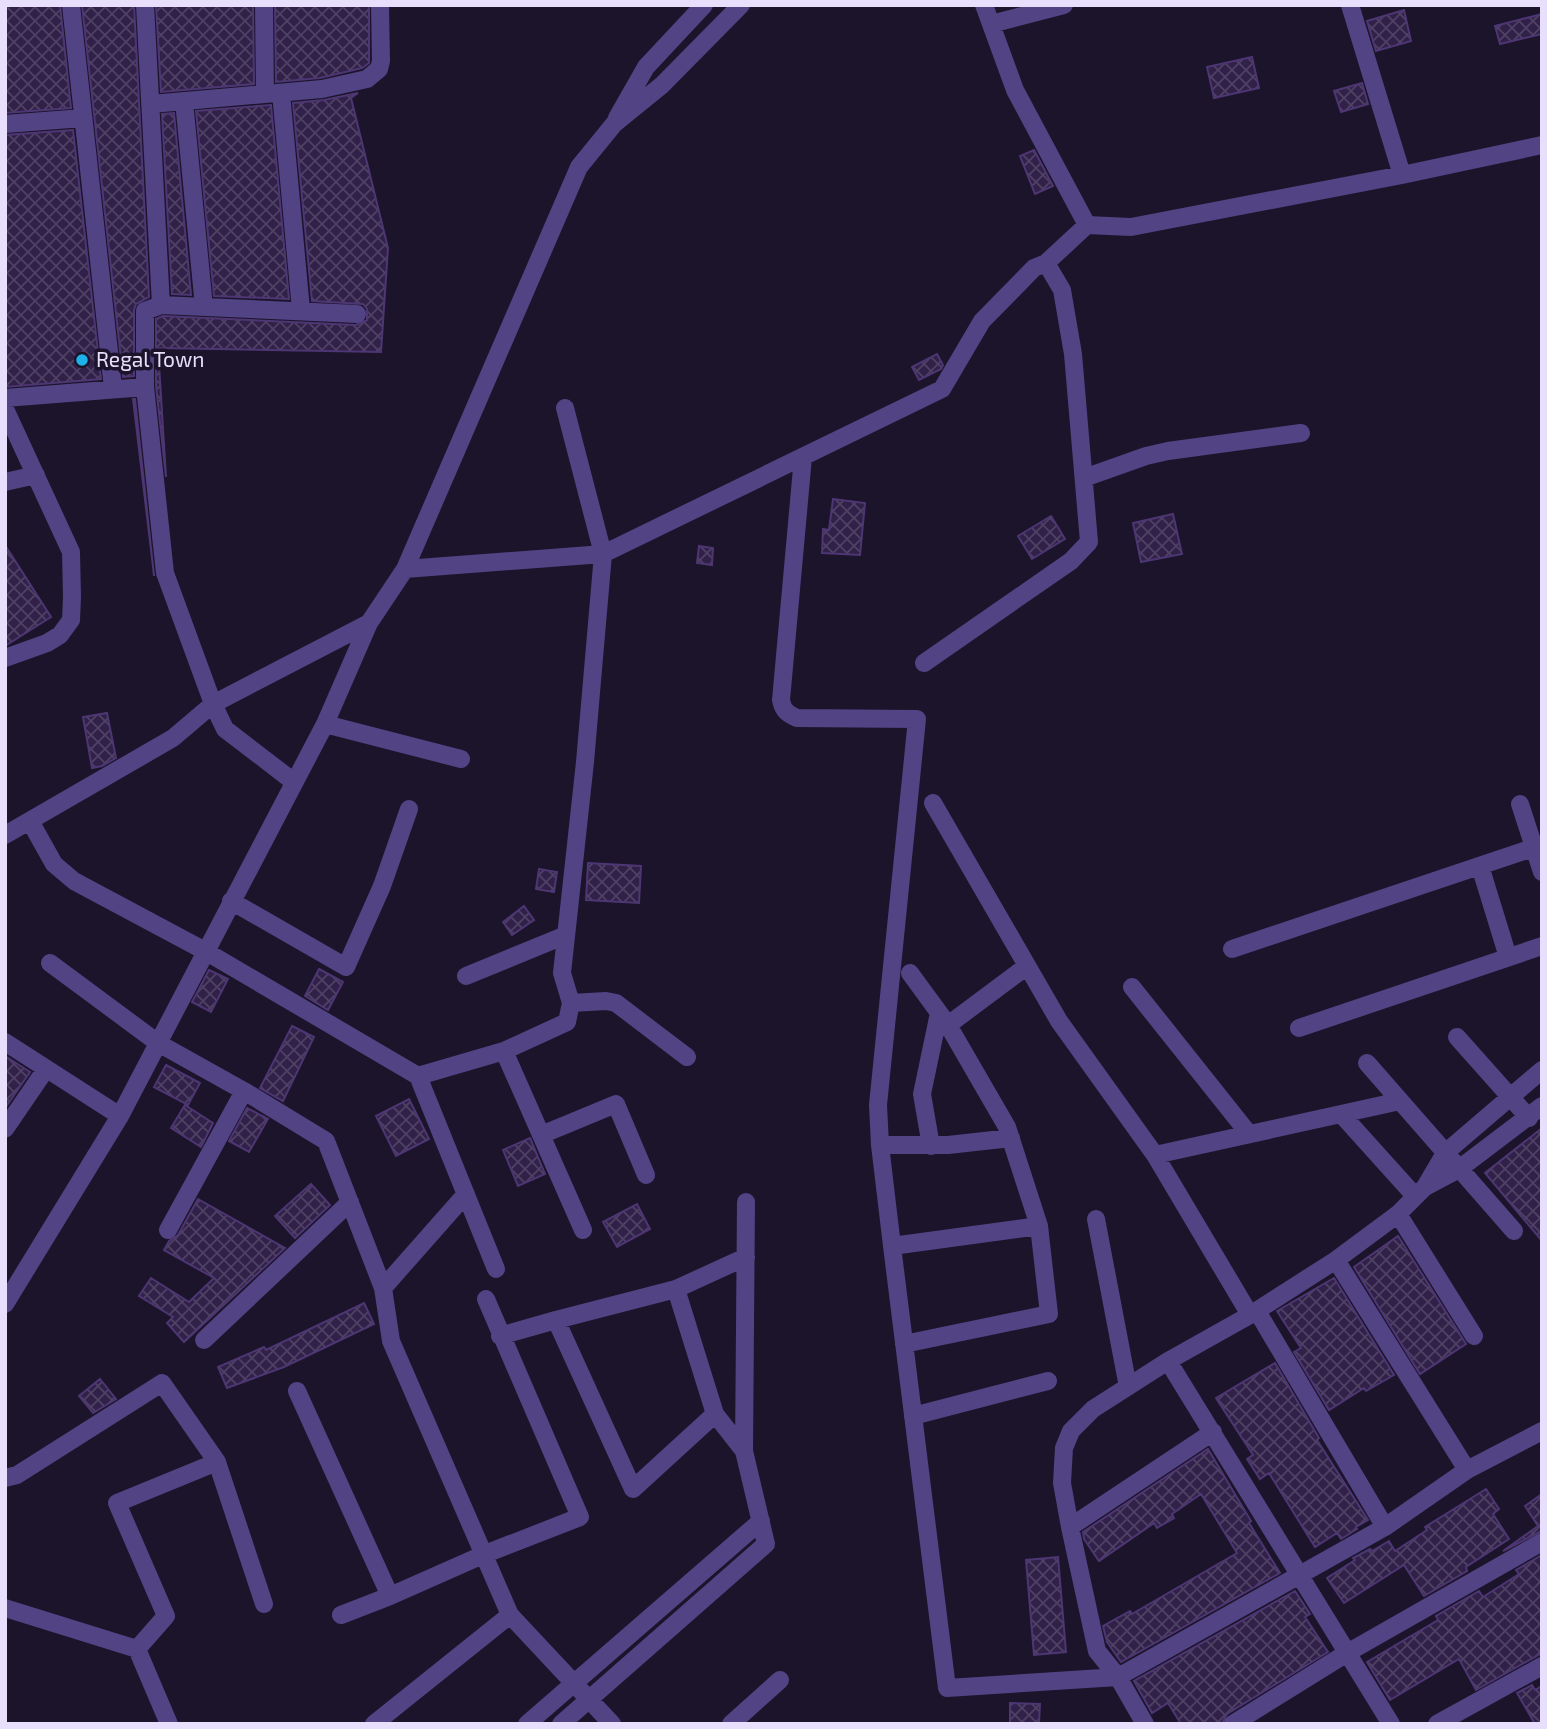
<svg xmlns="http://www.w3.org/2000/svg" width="1547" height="1729" font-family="'Exo 2',sans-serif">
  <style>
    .building { fill: url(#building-cross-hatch); stroke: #4d3673; stroke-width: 2 }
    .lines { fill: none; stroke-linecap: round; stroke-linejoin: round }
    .minor { stroke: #514384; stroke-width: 18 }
    .poi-dot { fill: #1db1ea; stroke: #1b142a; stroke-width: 2.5 }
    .labels { text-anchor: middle; stroke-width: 7; stroke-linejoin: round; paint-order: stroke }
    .poi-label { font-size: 21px; fill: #e8dffc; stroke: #1b142a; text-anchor: start }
  </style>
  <defs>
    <pattern id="building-cross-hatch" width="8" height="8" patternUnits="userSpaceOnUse" patternTransform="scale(1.75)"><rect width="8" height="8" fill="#312149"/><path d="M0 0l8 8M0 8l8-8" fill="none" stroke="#4f4164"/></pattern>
  </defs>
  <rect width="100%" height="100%" fill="#1b142a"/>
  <path class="building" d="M5,5H60L71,108L5,113Z
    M82,5H134L149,297L136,304L134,310V376L123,377Z
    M156,5H253L254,84L161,92Z
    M275,5H369V63L362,68L320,78L276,82Z
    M1404,10L1411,41L1376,51L1367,21Z
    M1542,14V34L1500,44L1495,26Z
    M1252,57L1259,88L1214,98L1207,67Z
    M1362,83L1368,104L1341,112L1334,91Z
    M358,93L351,98L388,248L381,352L158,348L166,477L156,386V319L163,316L356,325L367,320V309L363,304L312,301L293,103L324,100Z
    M271,105L289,299L214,296L196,111Z
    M174,113L191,295L172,294L162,114Z
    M73,130L101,379L5,387V135Z
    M1034,150L1053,186L1035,194L1020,156Z
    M937,354L943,365L941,369L919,380L912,367Z
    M133,399H135L154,576V575Z
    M833,499L865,503L860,555L822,553L823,529L829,530Z
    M1173,514L1182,554L1141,562L1133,523Z
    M1051,516L1065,539L1032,559L1018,536Z
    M5,545L51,617L5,646Z
    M699,546L713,548L712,565L697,563Z
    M107,713L116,758L102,766L92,768L83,717Z
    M588,863L641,866L639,903L586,900Z
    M539,869L557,872L554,892L536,889Z
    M524,906L534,920L512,935L503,922Z
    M319,969L343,982L328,1010L305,996Z
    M209,970L228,979L211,1012L192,1002Z
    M292,1026L314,1037L283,1101L260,1088Z
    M5,1056L30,1072L5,1108Z
    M166,1065L200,1083L188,1105L154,1087Z
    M409,1099L429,1139L396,1156L376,1116Z
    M185,1105L213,1123L201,1147L171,1128Z
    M247,1108L268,1119L249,1152L229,1141Z
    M1542,1128V1241L1485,1173Z
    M530,1138L545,1174L518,1186L503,1150Z
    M311,1184L330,1205L295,1238L275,1216Z
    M198,1199L285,1248L184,1342L167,1323L173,1317L139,1296L151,1278L189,1302L214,1278L164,1250L169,1241L178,1235Z
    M637,1204L650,1229L617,1247L603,1222Z
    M1398,1236L1466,1344L1420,1374L1354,1267Z
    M1334,1278L1394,1375L1366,1391L1364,1388L1329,1410L1294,1352L1301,1348L1277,1311Z
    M364,1303L374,1324L284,1367L227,1388L218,1367L264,1347L266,1350Z
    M1275,1363L1319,1438L1317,1440L1368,1520L1356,1527L1357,1529L1341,1539L1337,1533L1315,1547L1269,1473L1260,1479L1247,1459L1253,1455L1216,1398Z
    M100,1379L116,1399L93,1413L79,1396Z
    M1208,1449L1251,1521L1249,1523L1280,1573L1121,1662L1107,1642L1103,1626L1130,1611L1132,1614L1237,1553L1201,1494L1172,1514L1174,1518L1157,1528L1154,1523L1099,1561L1084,1539L1083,1532Z
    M1486,1489L1499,1509L1493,1514L1509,1539L1466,1567L1467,1571L1424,1596L1404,1565L1344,1603L1327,1578L1355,1560L1353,1558L1370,1549L1372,1551L1389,1541L1395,1551L1427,1530L1425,1527Z
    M1542,1494V1531L1503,1551L1538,1526L1525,1506Z
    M1542,1555V1653L1476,1690L1459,1659L1390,1700L1367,1662L1438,1620L1436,1616L1479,1591L1483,1597L1519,1574L1516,1570Z
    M1058,1557L1066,1652L1034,1655L1026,1560Z
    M1295,1591L1310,1614L1305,1617L1328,1652L1227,1714L1222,1724H1181L1168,1703L1152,1713L1134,1681Z
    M1532,1685L1535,1690L1542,1686V1724H1535L1517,1693Z
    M1010,1703L1040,1704L1039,1724H1010Z"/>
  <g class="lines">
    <path class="minor" d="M71,5L113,388
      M145,5L161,305L145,311V387L165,573L213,704L225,729L294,782
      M264,5L265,94
      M984,5L1015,90L1087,225
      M1350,5L1402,175
      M991,24L1064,5
      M281,93L301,310
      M184,101L204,307
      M151,104L322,89L367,79L379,69L381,61L380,5
      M617,118L646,67L704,5
      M5,124L83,118
      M161,305L357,314
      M5,398L145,387
      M5,409L71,552L72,597L71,620L60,635L47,643L5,658
      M803,457L781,700C783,711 788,714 797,718L917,719L878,1105L880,1145L892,1246L947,1688L1118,1677L1385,1527L1467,1470L1336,1260
      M1084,478L1146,456L1168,451L1301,433
      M5,482L36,475
      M405,569L603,554L942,389L982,321L1034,268L1046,263L1087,225L1131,227L1402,175L1542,145
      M924,663L1071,561L1089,542L1073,354L1062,290L1046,263
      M325,724L461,759
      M933,803L1059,1021L1155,1155L1250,1315
      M1520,804L1542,872
      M30,821L54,864L74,881L205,951L418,1076L504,1051L567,1022L571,1003L562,973L585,762L603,554L565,408
      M5,835L173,738L213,704L369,623
      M1480,866L1508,957
      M231,901L346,967L382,886L409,809
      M1232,949L1542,845
      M50,963L158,1043L244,1091L326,1141L383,1288L391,1341L510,1615L612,1724
      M910,973L948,1025L1007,1127L1039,1226
      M466,976L566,935
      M1132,987L1249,1134
      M571,1003L606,1001L616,1003L687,1057
      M948,1025L1027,966
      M1299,1028L1542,946
      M1457,1037L1529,1118
      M5,1042L120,1116
      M504,1051L583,1230
      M1367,1063L1514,1231
      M418,1076L496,1269
      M1342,1115L1415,1196
      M5,1129L46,1069
      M541,1135L616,1104L646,1175
      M880,1145H948L1011,1138
      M931,1146L922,1094L939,1013
      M1155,1155L1400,1101
      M1425,1187L1445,1153L1542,1070
      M1398,1214L1474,1336
      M1096,1219L1128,1387
      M168,1230L244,1091
      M892,1246L1039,1226L1049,1314L904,1344
      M383,1288L466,1194
      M676,1289L715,1414L744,1451
      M5,1304L120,1116L325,724L369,623L405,569L579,167L614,124L662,85L741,5
      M1257,1311L1385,1527
      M500,1336L556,1320
      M204,1340L350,1202
      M1168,1361L1391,1724
      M297,1391L390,1596
      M715,1414L633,1489L556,1320L676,1289L746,1257
      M913,1416L1048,1381
      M1467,1470L1542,1431
      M5,1478L17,1475L162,1383L217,1462L264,1604
      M1070,1527L1062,1483L1064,1448L1071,1431L1093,1409L1168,1361L1250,1315L1336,1260L1398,1214L1425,1187L1459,1169L1542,1106
      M5,1608L137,1649L169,1724
      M341,1615L390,1596L485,1554L580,1517L486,1299
      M137,1649L166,1616L117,1503L217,1462
      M374,1724L510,1615
      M527,1724L761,1521
      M561,1724L766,1544L744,1451L746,1202
      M731,1724L780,1680
      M1145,1724L1118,1677L1097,1651L1070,1527L1213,1432
      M1233,1724L1347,1653L1542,1542
      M1437,1724L1542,1666"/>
  </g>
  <circle class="poi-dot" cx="82" cy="360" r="7"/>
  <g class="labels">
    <g class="poi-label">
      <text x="96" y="367">Regal Town</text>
    </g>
  </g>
  <rect width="1547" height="1729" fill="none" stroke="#e8dffc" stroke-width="14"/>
</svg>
